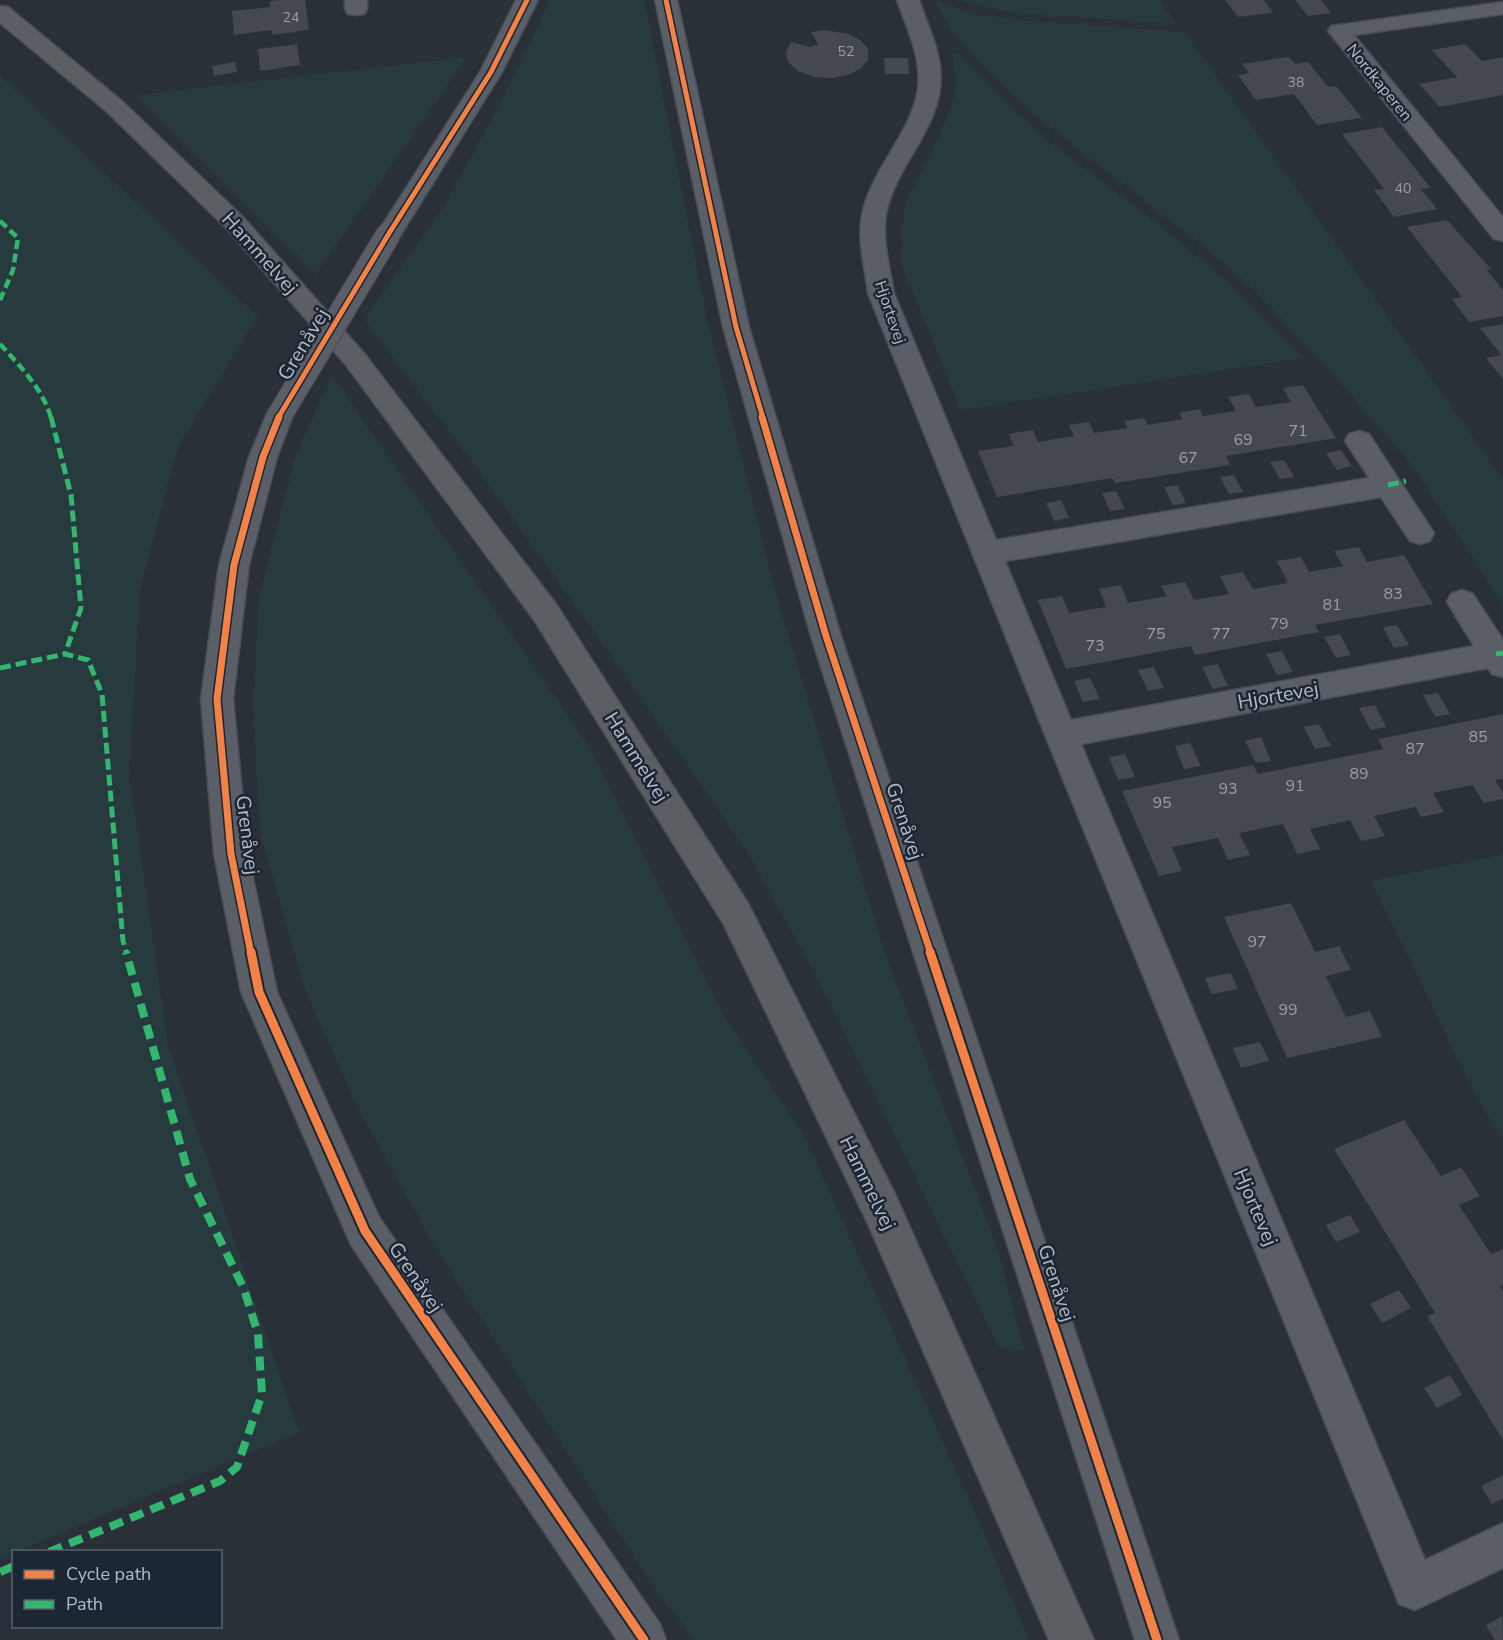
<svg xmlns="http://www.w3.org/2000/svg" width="1503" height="1640" font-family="'Nunito Sans',sans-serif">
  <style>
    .green { fill: #273a3e }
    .building { fill: #444950 }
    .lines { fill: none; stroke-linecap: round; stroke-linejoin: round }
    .minor-casing { stroke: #484c53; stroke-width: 3 }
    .tertiary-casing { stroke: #484c53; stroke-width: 3 }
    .trunk-casing { stroke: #474c53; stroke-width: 3 }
    .minor { fill: #5a5e66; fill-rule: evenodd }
    .tertiary { fill: #5a5e66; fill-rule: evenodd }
    .trunk { fill: #5b5f64; fill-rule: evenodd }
    .tertiary-bridge-casing { stroke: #484c53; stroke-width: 26; stroke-linecap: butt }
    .tertiary-bridge { stroke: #5a5e66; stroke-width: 24 }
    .quiet-far2 { stroke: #33b770; stroke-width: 4.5; stroke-dasharray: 9 4.5; stroke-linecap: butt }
    .quiet-far1 { stroke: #33b770; stroke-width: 5; stroke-dasharray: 11 5; stroke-linecap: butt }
    .quiet { stroke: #33b770; stroke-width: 8; stroke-dasharray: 14 8; stroke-linecap: butt }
    .cycleway-far2-casing { stroke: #1d2633; stroke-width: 8 }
    .cycleway-far1-casing { stroke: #1d2633; stroke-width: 10 }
    .cycleway-casing { stroke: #1d2633; stroke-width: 13 }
    .cycleway-far2 { stroke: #f48246; stroke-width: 5 }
    .cycleway-far1 { stroke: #f48246; stroke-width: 7 }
    .cycleway { stroke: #f48246; stroke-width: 9 }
    .labels { text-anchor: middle; stroke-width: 5; stroke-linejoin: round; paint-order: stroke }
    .far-number-label { font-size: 14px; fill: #989fab }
    .far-street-label { font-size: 16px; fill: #b4bcc9; stroke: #1d2633 }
    .number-label { font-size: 16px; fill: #989fab }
    .street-label { font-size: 20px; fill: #b4bcc9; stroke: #1d2633 }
  </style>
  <rect width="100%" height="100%" fill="#2a3038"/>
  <path class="green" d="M550,0H644L708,324L775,591L885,953L998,1250L1024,1350L999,1348L818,979L746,850L610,654L473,463L364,319L445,205L508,88Z
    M935,0L974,14L1020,20L1185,32L1503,479V605L1415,469L1328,368L1251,287L1198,242L1036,116L988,71L949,28Z
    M956,0H1159L1176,24L1015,13Z
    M952,53L959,54L1007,104L1049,141L1160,225L1231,285L1303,358L961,410L901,264L902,229L906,201L933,149L952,105L956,82Z
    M467,57L316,274L136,95Z
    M0,75L258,317L178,446L140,590L129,776L168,1045L299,1432L0,1559Z
    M332,375L589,746L724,1016L804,1135L985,1535L1029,1640H694L653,1586L432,1242L358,1108L305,990L260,834L253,708L259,597L296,454Z
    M1503,854V1140L1477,1098L1371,881Z"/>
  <path class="building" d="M280,0H305L309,30L272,35V30L234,35L232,11L270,7V1Z
    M1225,0H1264L1273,13L1238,17Z
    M1295,0H1321L1331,13L1308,16Z
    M825,30L849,34L860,40L868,49V60L860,69L850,74L833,78L814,77L798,71L788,62L786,52L791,42L810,47L818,44L811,32Z
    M297,44L300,65L260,71L258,49Z
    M1465,44L1482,61L1503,57V95L1440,107L1419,84L1457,77L1432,50Z
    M1289,57L1295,64L1308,62L1328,87L1336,86L1362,118L1317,125L1294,94L1256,100L1238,75L1249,73L1242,64Z
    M884,58H908L909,74H885Z
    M235,62L237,72L214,76L212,66Z
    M1382,127L1431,188L1421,189L1437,209L1394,217L1374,190L1384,189L1342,134Z
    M1447,220L1491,269L1487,270L1503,290V316L1469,322L1452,299L1462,297L1407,227Z
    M1503,324V379L1486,358L1501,355L1480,328Z
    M1303,385L1336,438L1226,456L1230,465L1115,483L1112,478L997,497L978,451L1014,446L1009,434L1033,430L1038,442L1074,436L1069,425L1089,422L1094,433L1127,428L1124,421L1144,418L1148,425L1183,419L1179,413L1200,409L1203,416L1236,411L1228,397L1249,394L1256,407L1291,402L1283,388Z
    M1341,450L1352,466L1337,470L1326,453Z
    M1284,460L1294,477L1280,479L1270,462Z
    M1234,475L1243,492L1229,494L1220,477Z
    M1177,485L1186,503L1173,505L1164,487Z
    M1116,491L1125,509L1110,511L1102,493Z
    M1061,500L1069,518L1054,521L1046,503Z
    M1359,547L1367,562L1404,555L1433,604L1315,625L1319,632L1195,655L1191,646L1066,669L1038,600L1062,596L1069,613L1106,607L1099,589L1121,585L1128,603L1167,596L1161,586L1185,582L1194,600L1229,594L1220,576L1243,572L1253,589L1288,583L1277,561L1301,557L1309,572L1343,566L1334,551Z
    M1397,625L1409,645L1394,648L1383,627Z
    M1340,634L1351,655L1336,658L1324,637Z
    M1282,651L1293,672L1277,675L1266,654Z
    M1218,664L1228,686L1213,689L1202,667Z
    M1154,667L1164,688L1148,691L1138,670Z
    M1090,678L1100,699L1083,702L1074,681Z
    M1438,693L1450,714L1435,717L1423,695Z
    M1375,705L1386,727L1371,730L1359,708Z
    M1503,714V779L1495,780L1503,793V799L1484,803L1473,785L1433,793L1444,812L1421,817L1416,807L1374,816L1385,836L1361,841L1350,820L1310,829L1320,849L1297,854L1283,824L1239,833L1250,855L1228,860L1218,838L1172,847L1182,871L1159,876L1122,791L1253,765L1258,774L1383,749L1378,739Z
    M1319,724L1331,746L1315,749L1304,727Z
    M1261,737L1271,761L1256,763L1245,741Z
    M1190,743L1201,766L1184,769L1175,746Z
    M1125,754L1135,777L1118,780L1109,757Z
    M1291,903L1315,952L1339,946L1351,970L1326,976L1346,1017L1370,1011L1382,1037L1287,1058L1224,917Z
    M1231,973L1238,989L1211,994L1205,978Z
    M1260,1042L1269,1061L1241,1068L1233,1048Z
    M1404,1120L1441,1176L1461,1167L1480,1196L1459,1205L1491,1254L1503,1249V1285L1500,1287L1503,1291V1440L1427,1316L1435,1313L1334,1149Z
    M1350,1215L1360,1232L1336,1242L1326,1225Z
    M1399,1290L1411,1308L1382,1323L1370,1304Z
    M1450,1375L1462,1395L1437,1408L1424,1388Z
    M1503,1475V1499L1492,1504L1481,1486Z
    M1502,1616L1503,1640H1495L1486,1625Z"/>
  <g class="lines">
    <g class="minor-casing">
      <path id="minor" d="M345,0H367V9L364,14L356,15L348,14L345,9Z
        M897,0H919C929,29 944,57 940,88C935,134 894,169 886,215C882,240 890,269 894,293L996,540L1369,478L1345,441L1349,434L1359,431L1369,434L1434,533L1430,541L1420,544L1410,541L1381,497L1005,561L1071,720L1474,646L1447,602L1451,594L1462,590L1473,594L1503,640V677L1492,674L1488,668L1081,744L1425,1560L1503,1523V1568L1415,1610L1399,1604L1045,735L868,293C865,269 857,239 862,215C871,169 911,134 918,89C922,58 907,29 897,0Z
        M1503,2V14L1354,35L1503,217V241L1494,239L1328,31L1331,26L1339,25Z"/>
    </g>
    <g class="tertiary-casing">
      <path id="tertiary" d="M516,0H538L502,72L397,241L388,243L379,241L376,235L480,72Z
        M655,0H677L749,327L841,636L1179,1640H1135L811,636L723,327Z
        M278,408L288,411L292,418L277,457L249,565L233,699L248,854L277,992L379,1217L660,1624L666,1640H617L351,1245L241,992L214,854L201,699L219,565L249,457L268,411Z"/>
    </g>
    <g class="trunk-casing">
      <path id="trunk" d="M0,6L8,7L122,101L244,218L364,353L556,604L748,903L896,1196L1094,1640H1049L868,1224L724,925L534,620L346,365L226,228L106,111L0,23Z"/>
    </g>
    <use href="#minor" class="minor"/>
    <use href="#tertiary" class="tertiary"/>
    <use href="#trunk" class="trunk"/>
    <g class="tertiary-bridge-casing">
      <path id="tertiary-bridge" d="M278,418L388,235"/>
    </g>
    <use href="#tertiary-bridge" class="tertiary-bridge"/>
    <path class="quiet-far2" d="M0,221L18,238L13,270L0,300
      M0,344C20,366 43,389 51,418"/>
    <path class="quiet-far1" d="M51,417L71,495L81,608L65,654
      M1388,485L1406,481
      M1496,654L1503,653
      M0,668L65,654L88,660L102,694L123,941L127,954"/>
    <path class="quiet" d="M49,1552L220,1481L237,1467L262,1394L258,1334L244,1289L190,1179L126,952
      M0,1572L14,1566"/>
    <g class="cycleway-far2-casing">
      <path id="cycleway-far2" d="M666,0L736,327L763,418
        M278,418L388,235L491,72L527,0"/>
    </g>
    <g class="cycleway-far1-casing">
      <path id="cycleway-far1" d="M762,417L826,636L931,954
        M251,954L231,854L217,699L234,565L263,457L279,417"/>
    </g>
    <g class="cycleway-casing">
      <path id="cycleway" d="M251,952L259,992L365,1231L644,1640
        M930,952L1157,1640"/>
    </g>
    <use href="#cycleway-far2" class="cycleway-far2"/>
    <use href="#cycleway-far1" class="cycleway-far1"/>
    <use href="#cycleway" class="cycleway"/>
  </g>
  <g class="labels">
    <g class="far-number-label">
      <text x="291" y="22">24</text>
      <text x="846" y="56">52</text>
      <text x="1296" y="87">38</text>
      <text x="1403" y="193">40</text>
    </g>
    <g class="far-street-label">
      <text transform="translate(1380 82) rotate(51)" y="6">Nordkaperen</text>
      <text transform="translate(891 312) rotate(71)" y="6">Hjortevej</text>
    </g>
    <g class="number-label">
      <text x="1298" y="436">71</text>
      <text x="1243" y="445">69</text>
      <text x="1188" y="463">67</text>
      <text x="1393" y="599">83</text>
      <text x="1332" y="610">81</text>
      <text x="1279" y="629">79</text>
      <text x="1156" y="639">75</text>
      <text x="1221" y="639">77</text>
      <text x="1095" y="651">73</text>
      <text x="1478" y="742">85</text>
      <text x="1415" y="754">87</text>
      <text x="1359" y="779">89</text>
      <text x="1295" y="791">91</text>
      <text x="1228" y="794">93</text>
      <text x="1162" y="808">95</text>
      <text x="1257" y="947">97</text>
      <text x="1288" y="1015">99</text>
    </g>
    <g class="street-label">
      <text transform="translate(260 253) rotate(48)" y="7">Hammelvej</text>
      <text transform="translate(303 344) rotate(-59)" y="7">Grenåvej</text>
      <text transform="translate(1278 695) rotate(-10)" y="7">Hjortevej</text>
      <text transform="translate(637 757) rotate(58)" y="7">Hammelvej</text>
      <text transform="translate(905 821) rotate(72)" y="7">Grenåvej</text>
      <text transform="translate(248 835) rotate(83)" y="7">Grenåvej</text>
      <text transform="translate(868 1183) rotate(64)" y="7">Hammelvej</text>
      <text transform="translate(1256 1207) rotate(67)" y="7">Hjortevej</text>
      <text transform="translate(416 1277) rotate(56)" y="7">Grenåvej</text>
      <text transform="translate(1057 1283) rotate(72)" y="7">Grenåvej</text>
    </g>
  </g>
  <rect x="12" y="1550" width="210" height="78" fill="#1d2633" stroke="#59626f" stroke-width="1.5"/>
  <rect x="24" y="1570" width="30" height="9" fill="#f48246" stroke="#59626f" stroke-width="1.5"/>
  <text x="66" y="1580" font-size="18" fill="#b4bcc9">Cycle path</text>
  <rect x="24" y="1600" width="30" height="9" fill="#33b770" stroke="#59626f" stroke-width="1.5"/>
  <text x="66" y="1610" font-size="18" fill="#b4bcc9">Path</text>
</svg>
